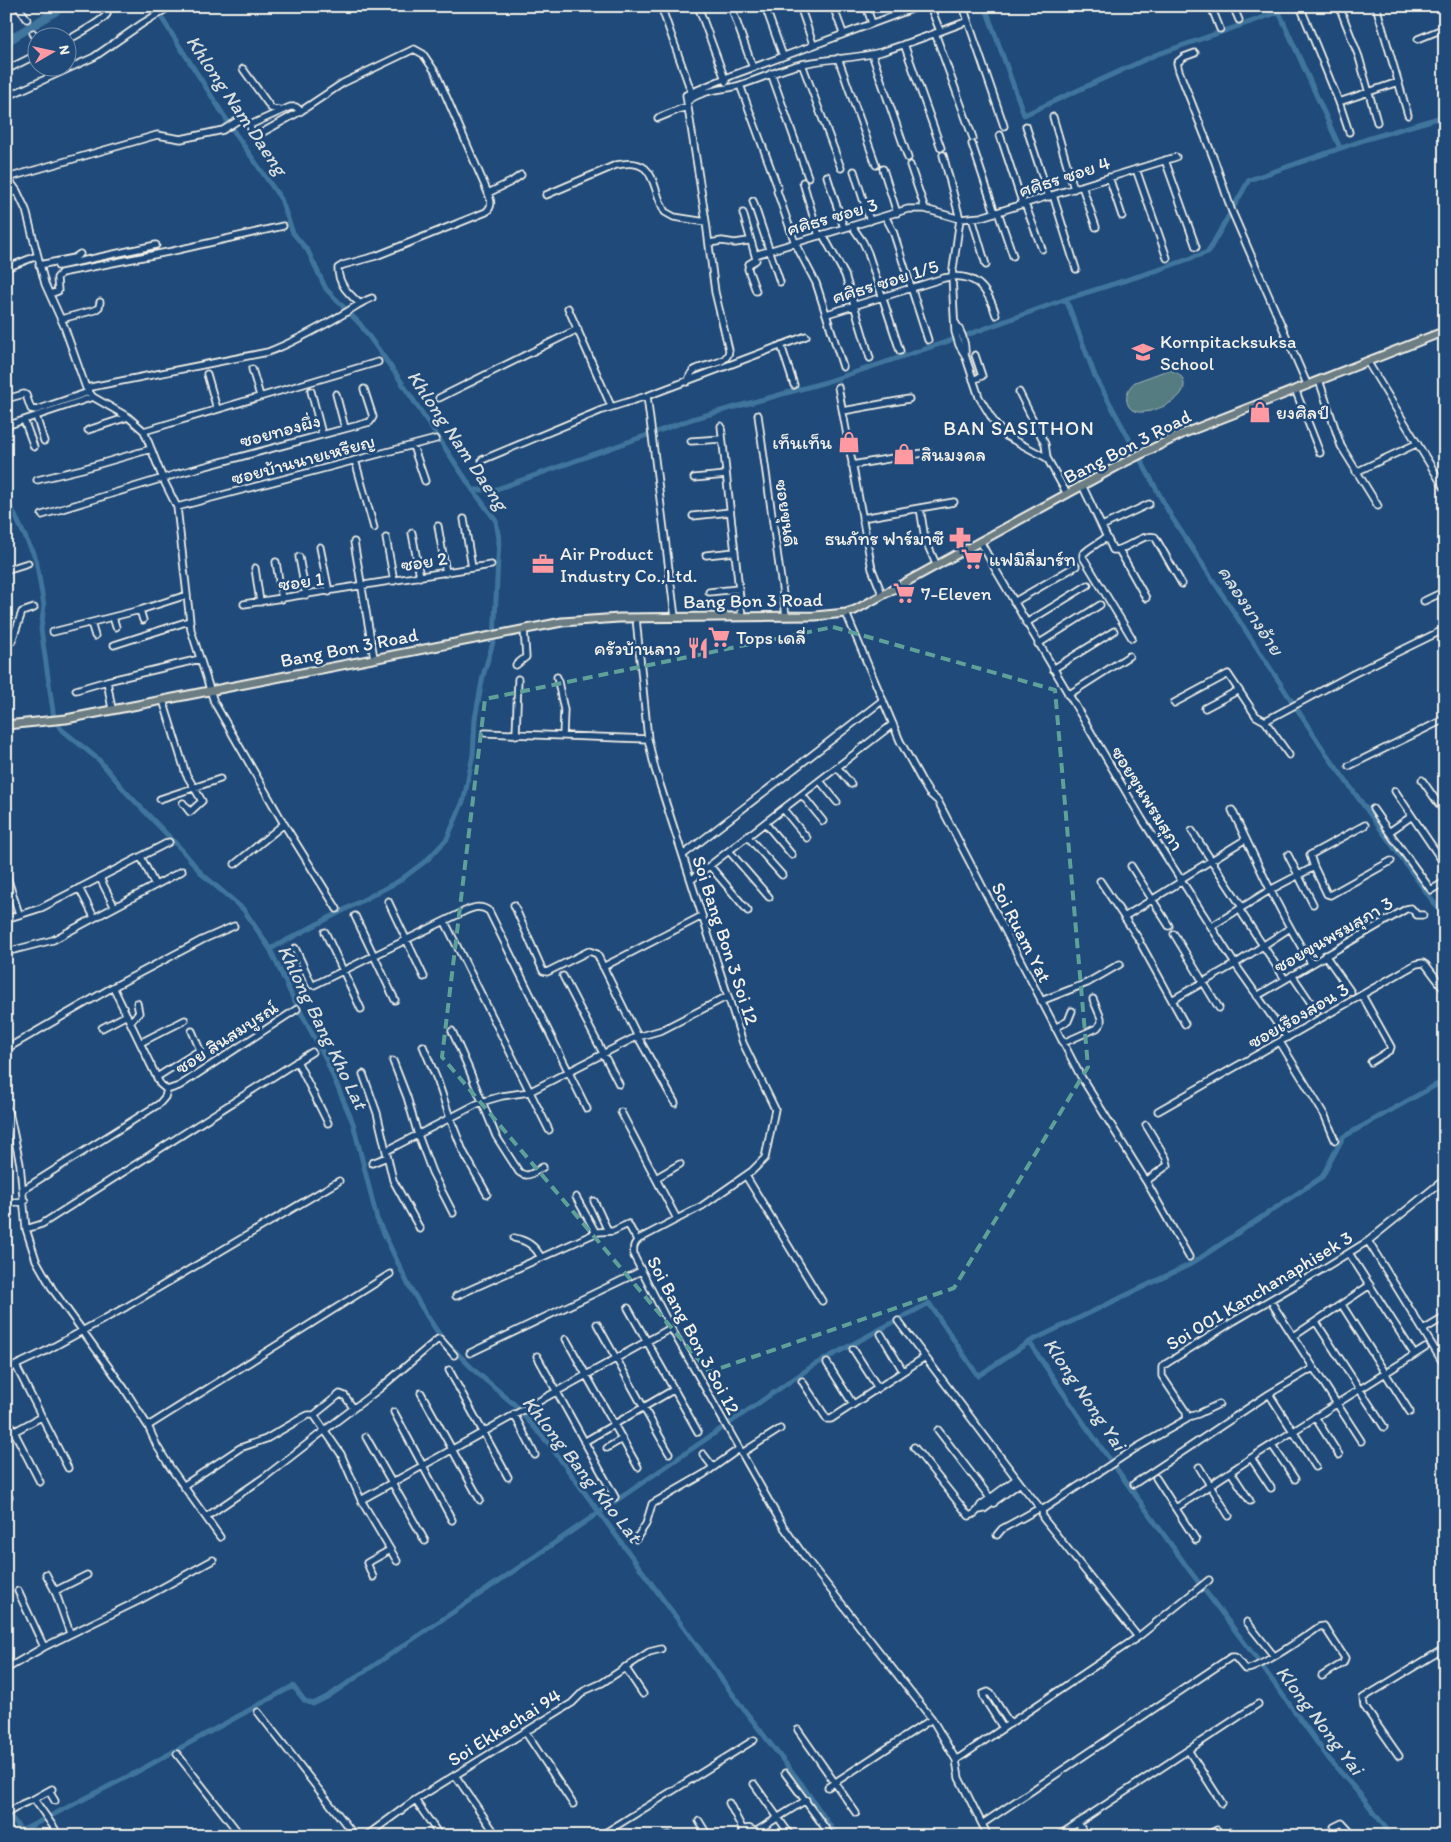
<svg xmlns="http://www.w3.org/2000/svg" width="1451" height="1842" font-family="Itim,'Playpen Sans Thai',sans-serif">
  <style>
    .green { fill: #557b81; stroke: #a4b6b4 }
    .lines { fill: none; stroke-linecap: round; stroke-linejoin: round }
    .canal { stroke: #40759d; stroke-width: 5 }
    .river { stroke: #40759d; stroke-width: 9 }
    .minor-casing { stroke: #f4f1e8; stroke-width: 9 }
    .major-casing { stroke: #f4f1e8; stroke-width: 11 }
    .minor { stroke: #1f4a7a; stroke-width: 5.5 }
    .major { stroke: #6c7e84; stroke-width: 7 }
    .marked { fill: none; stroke: #5fa199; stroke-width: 4; stroke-dasharray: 10 6; stroke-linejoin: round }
    .labels { text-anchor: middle; stroke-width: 5; stroke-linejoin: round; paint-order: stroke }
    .street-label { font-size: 19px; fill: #f4f1e8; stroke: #1f4a7a }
    .poi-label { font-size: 19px; fill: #f4f1e8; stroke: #1f4a7a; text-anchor: start }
    .water-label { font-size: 20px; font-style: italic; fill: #d9dedd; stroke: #1f4a7a }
    .neighbourhood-label { font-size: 20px; letter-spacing: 1px; fill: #f4f1e8; stroke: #1f4a7a }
  </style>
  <rect width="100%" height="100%" fill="#1f4a7a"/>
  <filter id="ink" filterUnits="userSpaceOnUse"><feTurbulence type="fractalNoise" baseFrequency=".02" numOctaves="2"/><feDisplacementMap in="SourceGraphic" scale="10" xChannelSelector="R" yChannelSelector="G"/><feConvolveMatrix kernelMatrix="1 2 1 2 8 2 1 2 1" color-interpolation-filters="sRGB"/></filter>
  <g filter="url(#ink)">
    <path class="green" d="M1168,370C1176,371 1183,375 1184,384C1186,399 1155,412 1143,412C1124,414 1122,392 1135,382Z"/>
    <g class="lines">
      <path class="canal" d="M154,6L237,136L281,199L293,233L308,251L326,289L360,324L396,374L473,490L496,521L499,539L494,639L483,676L475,719L473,755L464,799L447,839L427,860L399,881L270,949
        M985,6L1024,115L1155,55L1279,12L1340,148
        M1066,299L1095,376L1171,516L1325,752L1445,918
        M473,490H494L692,419L826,382L964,336L1066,299L1158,270L1208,252L1249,180L1367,139L1445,116
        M6,497L36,559L44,606L41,629L54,718L61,729L99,760L126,792L182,850L202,874L244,910L270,949L293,998L324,1055L353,1123L377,1219L408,1284L427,1316L443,1340
        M451,1347L475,1371L515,1405L549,1444L742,1707L800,1782L837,1836
        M6,1810L25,1836
        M21,1831L133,1774L293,1686L305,1701L313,1704L327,1697L480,1594L814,1365L929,1303L978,1376L1029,1342
        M1392,1836L1363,1798L1329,1759L1256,1658L1190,1571L1085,1425L1029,1342L1191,1264L1322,1177L1343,1137L1445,1080"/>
      <path class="river" d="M6,42L64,6"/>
      <g class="minor-casing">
        <path id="minor" d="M18,6L27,19
          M698,6L726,82
          M731,6L753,68
          M765,6L783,56
          M800,6L813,44
          M833,6L843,33
          M866,6L872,23
          M930,6L940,31
          M1211,6L1220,29
          M1233,6L1239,20
          M1300,6L1339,102L1349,132
          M1339,6L1359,57L1377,122
          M1376,6L1408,115
          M1412,8L1415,6
          M662,9L692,94
          M968,21L1004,126
          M33,33L38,41
          M935,33L973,138
          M1418,39L1445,28
          M68,40C76,35 102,22 107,14C107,13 108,8 109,6
          M904,44L941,148
          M1195,53L1184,57L1177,63L1179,71L1215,162L1231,209L1307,384
          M872,54L908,158
          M838,58L876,165
          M802,64L841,168
          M243,69L271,108L279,110
          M6,70L38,54
          M771,73L808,177
          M740,85L778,188
          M6,97L94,57L143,23L171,6
          M687,102C699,91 718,90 733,87C757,81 779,69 802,64C828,58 855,59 881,52C910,43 939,32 968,21L963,6
          M1339,102L1398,82
          M1053,117L1074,189
          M658,118L680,109L688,107
          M250,125L252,135L256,136L301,111L343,83L414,49L423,54L436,73L488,193C491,201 493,206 486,212L376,256L343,265L338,268C338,284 348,293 359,303
          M1026,126L1049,197
          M1000,135L1023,205
          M972,144L995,213
          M943,155L960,219L952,276L955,332L959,345L965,355L979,397L996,425L1006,436L1047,458
          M1165,160L1196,247
          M910,165L925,209
          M883,169L897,213
          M1136,169L1167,258
          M854,171L870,221
          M6,176L17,191L26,210L45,284L64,326L86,388L93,397L128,417L144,431L163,479L177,507L191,630L214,702L284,824L337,909
          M827,176L844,228
          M1109,177L1122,216
          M7,178L157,135L181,139L223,130L240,119L250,125L290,107H296L301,111
          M803,182L819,236
          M1082,186L1096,227
          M777,191L795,243L816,283L843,367
          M488,193L511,182L521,175
          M6,194L17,191
          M546,195L616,165C657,156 650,185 665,212L674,217L706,222
          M1053,195L1076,269
          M753,201L780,282
          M1025,204L1042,249
          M998,212L1013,256
          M743,213L755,255L908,209H925L960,219L981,217L1176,157
          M885,216L893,231L928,340
          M972,218L986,265
          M852,226L863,242L868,253L900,351
          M823,235L845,275L870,358
          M709,243L722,241L735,243L748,241
          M755,255L756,260L749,264L748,269L756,291
          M56,262L58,266L63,265L156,245
          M39,265L74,258L80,254
          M6,268L37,256
          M50,294L58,291L57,278L61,273L173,251L283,226
          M568,308L611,406
          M827,314L944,278C974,271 988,288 996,315
          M61,319L95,310L99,307L100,302
          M955,322C962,332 966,343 965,355
          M781,345L794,385
          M1367,361L1445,489
          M252,369L260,396
          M207,374L217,409
          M973,380L982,376L975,355
          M1319,380L1341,446L1378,506
          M687,382C689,378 690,374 693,371C704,363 728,366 729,350L715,292L706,222L686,95L733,75L920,6
          M838,387L872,569L882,594
          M86,388L268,352C295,342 321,327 345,313C355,307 361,302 372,298
          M1295,389L1320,453
          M311,391L322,434
          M1019,392L1045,444L1047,458L1067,494
          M336,394L345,428
          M647,396L675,617
          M439,398L578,329
          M6,399L24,394L26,395L31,409L36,410L89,392
          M843,411L909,399
          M758,415L786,616
          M36,416L44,441
          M24,420L34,447
          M6,426L93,397
          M721,426L742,617
          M88,430L128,417
          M144,431L378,362
          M691,441L722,439
          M413,446L425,481
          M355,460L374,528
          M482,460L602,410L647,396L806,336
          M852,465L929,452
          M1356,472L1416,444
          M694,478L726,475
          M37,480L82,469L151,449
          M1082,485L1113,550C1127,551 1141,533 1155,537L1182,584
          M177,507L436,439
          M920,508L925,539L936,564
          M42,515L180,473L370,422L373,417L364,389
          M693,516L730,512
          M862,518L954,502
          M464,519L472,568
          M438,526L446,573
          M1102,526L1149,504
          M412,533L420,577
          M1107,537L1089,549L1083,554V557L1132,638
          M386,538L394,581
          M980,541L992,563
          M354,542L374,658
          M320,547L329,592
          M1119,550L1146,598
          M706,555L735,552
          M299,557L306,595
          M276,562L282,599
          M994,567L1142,819L1235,964L1287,1038
          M255,568L260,602
          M6,570L28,563
          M709,592L738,589
          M1424,601L1445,591
          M1014,602L1076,566
          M244,604L491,565
          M140,610L143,620
          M846,613L900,741L923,783L929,793L938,801L1080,1075L1146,1181L1189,1257
          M113,617L116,627
          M636,618L648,739L655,769L743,1043L775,1109L765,1158L752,1171L702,1206L639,1239C633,1244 633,1248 634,1256L671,1328L783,1526L805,1557L932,1719L956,1760L959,1778L988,1836
          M91,623L95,636
          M1026,623L1088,585
          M53,632L140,610L187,595
          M1038,644L1100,605
          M6,645L12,641L22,612L34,608
          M114,645L189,621
          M516,665L526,657L524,629
          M1053,669L1114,631
          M557,677L564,710L563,736
          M107,681L112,709
          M76,690L107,681L200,659
          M1068,695L1129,656
          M163,700L186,774L202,801L190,812L183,803
          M1174,703L1228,674L1256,716L1265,721L1353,674L1445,629
          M1205,708L1239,690
          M1265,721L1289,755
          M485,733L648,739
          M516,735L518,679
          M1349,766L1445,719
          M838,768L851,784
          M1422,780L1445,813
          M820,781L837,802
          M1395,791L1445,865
          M802,795L823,821
          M160,799L220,779
          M783,809L807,838
          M1373,809L1389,832
          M1232,810C1257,862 1280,914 1311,963
          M1412,816L1389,832L1431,890L1445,882
          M765,823L792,855
          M1365,825L1310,855L1314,867L1327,894L1330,895L1391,861
          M1192,831L1242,907
          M748,837L782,875
          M729,851L769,897
          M683,855L883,700
          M1288,855L1313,904
          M141,857L155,885
          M235,864L284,824
          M710,866L748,911
          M1131,866L1169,926
          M6,874L19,914
          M100,878L114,906
          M1181,879L1246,839
          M691,880L893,724
          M1100,881L1140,941
          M79,888L94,917
          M388,901L424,977
          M514,905L543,971L547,972L589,951L597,954L638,1037L675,1103
          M1239,909L1285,979
          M355,916L395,1000
          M1124,917L1182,881
          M6,919L41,908L169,842
          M445,922L549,1130
          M1212,926L1270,890L1314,867
          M325,932L361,1009
          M1174,934L1219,1008
          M1142,946L1185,1024
          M295,948L312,985H314L465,911C474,907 481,905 489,911L587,1109
          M6,952L53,940L182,871
          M1325,955L1351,992
          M603,967L702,916
          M1292,975L1317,1012
          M563,976L619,1084
          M113,987L160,1084L167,1090L179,1086L297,1009
          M1362,995L1391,1047L1390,1050L1371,1062
          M1257,996L1406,909L1411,908L1417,915H1423
          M1172,1000L1235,964L1290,928
          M1041,1001L1087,983L1120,964
          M130,1022L139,1013L137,1003
          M102,1028L127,1015
          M1055,1028L1068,1021L1072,1011
          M452,1031L468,1067L496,1136L519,1172C528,1179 534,1172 543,1167
          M1280,1042L1325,1116L1335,1140
          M140,1043L185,1020
          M1063,1043L1097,1028L1101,1023V1018L1093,999
          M423,1046L438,1082L450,1118L463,1151L487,1194
          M6,1049L113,987L202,940L234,926
          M297,1061L328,1123
          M393,1061L407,1097L418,1135L432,1172L453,1213
          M363,1074L377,1113L393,1180L420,1229
          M157,1077L200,1050L192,1031
          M6,1107L10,1116L20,1164L26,1229L36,1260L53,1290L124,1388L148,1426
          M1158,1111L1416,964L1423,963L1426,965L1445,990
          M621,1112L677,1219
          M386,1151L481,1102L502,1096L529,1092L634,1038L662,1030L728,996
          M372,1163L387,1157
          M746,1176L822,1301
          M656,1178L680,1164
          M1146,1181L1168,1165L1166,1158L1146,1125
          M24,1189L159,1104L165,1097L167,1090
          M576,1197L596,1233
          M594,1201L608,1231
          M6,1203L25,1201
          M26,1229L42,1224L312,1052
          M514,1238C526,1240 536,1247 541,1258
          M1368,1241L1445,1366
          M1349,1253L1414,1354
          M456,1296L598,1232L613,1231L628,1224L637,1240
          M1273,1305L1361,1441
          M1342,1305L1410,1412
          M628,1308L698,1432
          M898,1321L1020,1483L1042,1510
          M1316,1322L1384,1427
          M597,1324L669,1453
          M1423,1330L1445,1317
          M881,1334L903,1371
          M1294,1336L1370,1285
          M566,1339L638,1467
          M853,1349L878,1388
          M470,1353L641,1271
          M537,1356L615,1497
          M827,1363L853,1404
          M17,1368L68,1468
          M6,1370L42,1353L126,1307L339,1181
          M449,1370L508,1477
          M802,1381L827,1419H831L925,1357
          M421,1393L480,1500
          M1269,1394L1316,1467
          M394,1412L452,1520
          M514,1414L535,1455
          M314,1415L340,1394L345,1396L353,1408
          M6,1416L40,1482
          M1188,1417L1198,1414L1219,1404
          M1315,1417L1339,1455
          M325,1430L379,1389L438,1339H440L454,1355
          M938,1430L994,1503
          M6,1436L41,1417
          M366,1437L425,1541
          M584,1442L673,1390
          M1272,1445L1295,1479
          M914,1447L969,1516C975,1515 978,1511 981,1505L1016,1479
          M607,1448L622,1439
          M742,1453L780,1429
          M703,1454L713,1467
          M1251,1458L1271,1488
          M1199,1467L1229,1516
          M1231,1472L1250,1501
          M1156,1478L1196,1540
          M1134,1484L1269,1394L1313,1368
          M183,1486L240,1448L266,1439L302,1418L308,1415H314L341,1454L361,1500L397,1561
          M6,1492L9,1497
          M361,1500L671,1328
          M1176,1508L1251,1458L1425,1348
          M979,1510L984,1509L1020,1483
          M1042,1510L1136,1448L1187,1419L1186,1412L1162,1376V1367L1167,1363L1234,1321L1321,1270L1368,1241L1445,1179
          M1042,1510L1043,1518L1138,1637
          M206,1517L266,1476L325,1430
          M997,1535L1002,1529L1040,1508
          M220,1537L170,1467L157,1446L148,1426L390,1274
          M636,1539L646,1524L652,1504L704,1474L739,1449
          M46,1574L55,1591L70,1633
          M373,1577L367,1563L390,1550
          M18,1591L44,1647
          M55,1591L87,1575
          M1247,1622L1274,1656
          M6,1658L10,1666
          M625,1667L643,1694
          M6,1669L44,1647L138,1601L213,1560
          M258,1712L355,1836
          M1003,1728L984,1698L983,1694L988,1692L991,1694L1010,1724
          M798,1730L856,1813
          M526,1733L573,1804
          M1188,1750L1222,1803
          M177,1754L241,1836
          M1399,1756L1364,1706L1363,1698L1445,1648
          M956,1760L1138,1637L1209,1580
          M785,1773L831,1836
          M455,1775L497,1836
          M754,1784L791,1836
          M828,1787L932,1719
          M49,1791L55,1801
          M34,1799L52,1789
          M415,1800L440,1836
          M729,1803L743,1830
          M6,1814L22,1804L34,1799L55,1829
          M699,1821L708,1836
          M1078,1823L1086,1836
          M982,1824L1231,1657H1235L1245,1669C1256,1671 1307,1635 1319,1627L1324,1626L1345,1658L1343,1663L1322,1676
          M755,1832L806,1800
          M1231,1832L1234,1836
          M669,1835L670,1836
          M366,1836L415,1800L572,1703L584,1691L602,1683L649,1652L661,1649
          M600,1836L754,1740
          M740,1836L743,1830C749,1827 754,1829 756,1835
          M1058,1836L1258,1704
          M1206,1836L1217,1830
          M1336,1836L1334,1827L1342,1823L1354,1836"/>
      </g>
      <g class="major-casing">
        <path id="major" d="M6,725L66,719L562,622L619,618L815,616L846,613L855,610L1127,461L1182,434L1445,331"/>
      </g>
      <use href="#minor" class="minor"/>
      <use href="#major" class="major"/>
    </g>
  </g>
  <path class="marked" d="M833,627L1055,690L1088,1067L954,1288L709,1372L442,1057L485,699Z"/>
  <defs>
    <g id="school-bare" transform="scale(1.725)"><path d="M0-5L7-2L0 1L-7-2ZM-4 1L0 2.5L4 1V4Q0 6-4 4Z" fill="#ff9aa2" stroke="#1f4a7a" stroke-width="2.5" paint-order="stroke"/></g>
    <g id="shop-bare" transform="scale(1.725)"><path d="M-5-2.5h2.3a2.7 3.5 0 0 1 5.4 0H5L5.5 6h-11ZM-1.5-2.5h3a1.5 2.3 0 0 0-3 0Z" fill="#ff9aa2" stroke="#1f4a7a" stroke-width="2.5" paint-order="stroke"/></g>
    <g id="pharmacy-bare" transform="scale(1.725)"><path d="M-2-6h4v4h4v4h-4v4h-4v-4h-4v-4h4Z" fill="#ff9aa2" stroke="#1f4a7a" stroke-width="2.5" paint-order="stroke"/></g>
    <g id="supermarket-bare" transform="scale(1.725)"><path d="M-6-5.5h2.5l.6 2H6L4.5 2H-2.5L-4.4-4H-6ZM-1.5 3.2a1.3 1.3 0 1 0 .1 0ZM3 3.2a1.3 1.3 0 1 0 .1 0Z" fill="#ff9aa2" stroke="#1f4a7a" stroke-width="2.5" paint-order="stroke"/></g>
    <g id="office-bare" transform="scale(1.725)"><path d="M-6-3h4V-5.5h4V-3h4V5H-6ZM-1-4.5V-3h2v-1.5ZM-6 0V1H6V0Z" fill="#ff9aa2" stroke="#1f4a7a" stroke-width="2.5" paint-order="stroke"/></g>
    <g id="restaurant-bare" transform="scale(1.725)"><path d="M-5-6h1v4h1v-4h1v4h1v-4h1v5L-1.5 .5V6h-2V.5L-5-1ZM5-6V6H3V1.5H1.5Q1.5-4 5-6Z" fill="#ff9aa2" stroke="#1f4a7a" stroke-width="2.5" paint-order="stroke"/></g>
  </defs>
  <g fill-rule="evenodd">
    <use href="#school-bare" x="1143" y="352"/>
    <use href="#shop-bare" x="1260" y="412"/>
    <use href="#shop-bare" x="849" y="442"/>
    <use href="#shop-bare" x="904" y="454"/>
    <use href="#pharmacy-bare" x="960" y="538"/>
    <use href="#supermarket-bare" x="972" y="559"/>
    <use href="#office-bare" x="543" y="564"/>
    <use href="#supermarket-bare" x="904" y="593"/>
    <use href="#supermarket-bare" x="719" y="637"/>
    <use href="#restaurant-bare" x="698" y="648"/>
  </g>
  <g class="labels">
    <g class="street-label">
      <text transform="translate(1064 176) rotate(-18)" y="7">ศศิธร ซอย 4</text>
      <text transform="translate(832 216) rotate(-16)" y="7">ศศิธร ซอย 3</text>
      <text transform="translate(885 281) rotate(-17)" y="7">ศศิธร ซอย 1/5</text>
      <text transform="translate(280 430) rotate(-15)" y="7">ซอยทองผึ่ง</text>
      <text transform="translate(1127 446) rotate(-27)" y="7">Bang Bon 3 Road</text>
      <text transform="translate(303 459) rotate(-15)" y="7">ซอยบ้านนายเหรียญ</text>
      <text transform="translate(787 513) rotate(82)" y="7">ซอยขุนดี</text>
      <text transform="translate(424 561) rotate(-9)" y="7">ซอย 2</text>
      <text transform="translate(301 581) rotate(-8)" y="7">ซอย 1</text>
      <text transform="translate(753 600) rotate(-1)" y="7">Bang Bon 3 Road</text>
      <text transform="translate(349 647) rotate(-11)" y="7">Bang Bon 3 Road</text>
      <text transform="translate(1148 798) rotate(58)" y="7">ซอยขุนพรมสุภา</text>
      <text transform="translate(1022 932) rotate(63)" y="7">Soi Ruam Yat</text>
      <text transform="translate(1333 934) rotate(-30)" y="7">ซอยขุนพรมสุภา 3</text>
      <text transform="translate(726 940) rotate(72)" y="7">Soi Bang Bon 3 Soi 12</text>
      <text transform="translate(1298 1015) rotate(-30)" y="7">ซอยเรืองสอน 3</text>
      <text transform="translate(226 1037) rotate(-33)" y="7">ซอย สินสมบูรณ์</text>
      <text transform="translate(1259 1290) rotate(-31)" y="7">Soi 001 Kanchanaphisek 3</text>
      <text transform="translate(694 1335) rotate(62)" y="7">Soi Bang Bon 3 Soi 12</text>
      <text transform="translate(504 1727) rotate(-32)" y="7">Soi Ekkachai 94</text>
    </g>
    <g class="poi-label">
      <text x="1160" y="348">Kornpitacksuksa<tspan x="1160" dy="22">School</tspan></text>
      <text x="1276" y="419">ยงศิลป์</text>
      <text x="832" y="449" text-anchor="end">เท็นเท็น</text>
      <text x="921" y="461">สินมงคล</text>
      <text x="944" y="545" text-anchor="end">ธนภัทร ฟาร์มาซี</text>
      <text x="560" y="560">Air Product<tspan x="560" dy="22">Industry Co.,Ltd.</tspan></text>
      <text x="989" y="566">แฟมิลี่มาร์ท</text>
      <text x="921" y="600">7-Eleven</text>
      <text x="736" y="644">Tops เดลี่</text>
      <text x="681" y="655" text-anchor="end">ครัวบ้านลาว</text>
    </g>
    <g class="water-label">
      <text transform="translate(237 105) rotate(56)" y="7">Khlong Nam Daeng</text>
      <text transform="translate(458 440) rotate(56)" y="7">Khlong Nam Daeng</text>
      <text transform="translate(1251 610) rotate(57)" y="7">คลองบางอ้าย</text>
      <text transform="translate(323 1027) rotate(64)" y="7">Khlong Bang Kho Lat</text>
      <text transform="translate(1085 1394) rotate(56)" y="7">Klong Nong Yai</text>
      <text transform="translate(582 1469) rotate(52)" y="7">Khlong Bang Kho Lat</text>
      <text transform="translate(1320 1720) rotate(53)" y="7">Klong Nong Yai</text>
    </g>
    <g class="neighbourhood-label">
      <text x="1019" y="435">BAN SASITHON</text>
    </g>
  </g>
  <rect width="1451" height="1842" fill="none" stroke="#1f4a7a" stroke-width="25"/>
  <rect x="12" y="12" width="1426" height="1817" fill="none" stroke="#f4f1e8" stroke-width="2" filter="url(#ink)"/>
  <g transform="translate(52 52) rotate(81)"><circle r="24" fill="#1f4a7a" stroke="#748da6"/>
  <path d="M0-4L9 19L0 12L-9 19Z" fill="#ff9aa2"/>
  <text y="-8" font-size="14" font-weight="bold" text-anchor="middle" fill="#f4f1e8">N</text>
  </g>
</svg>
